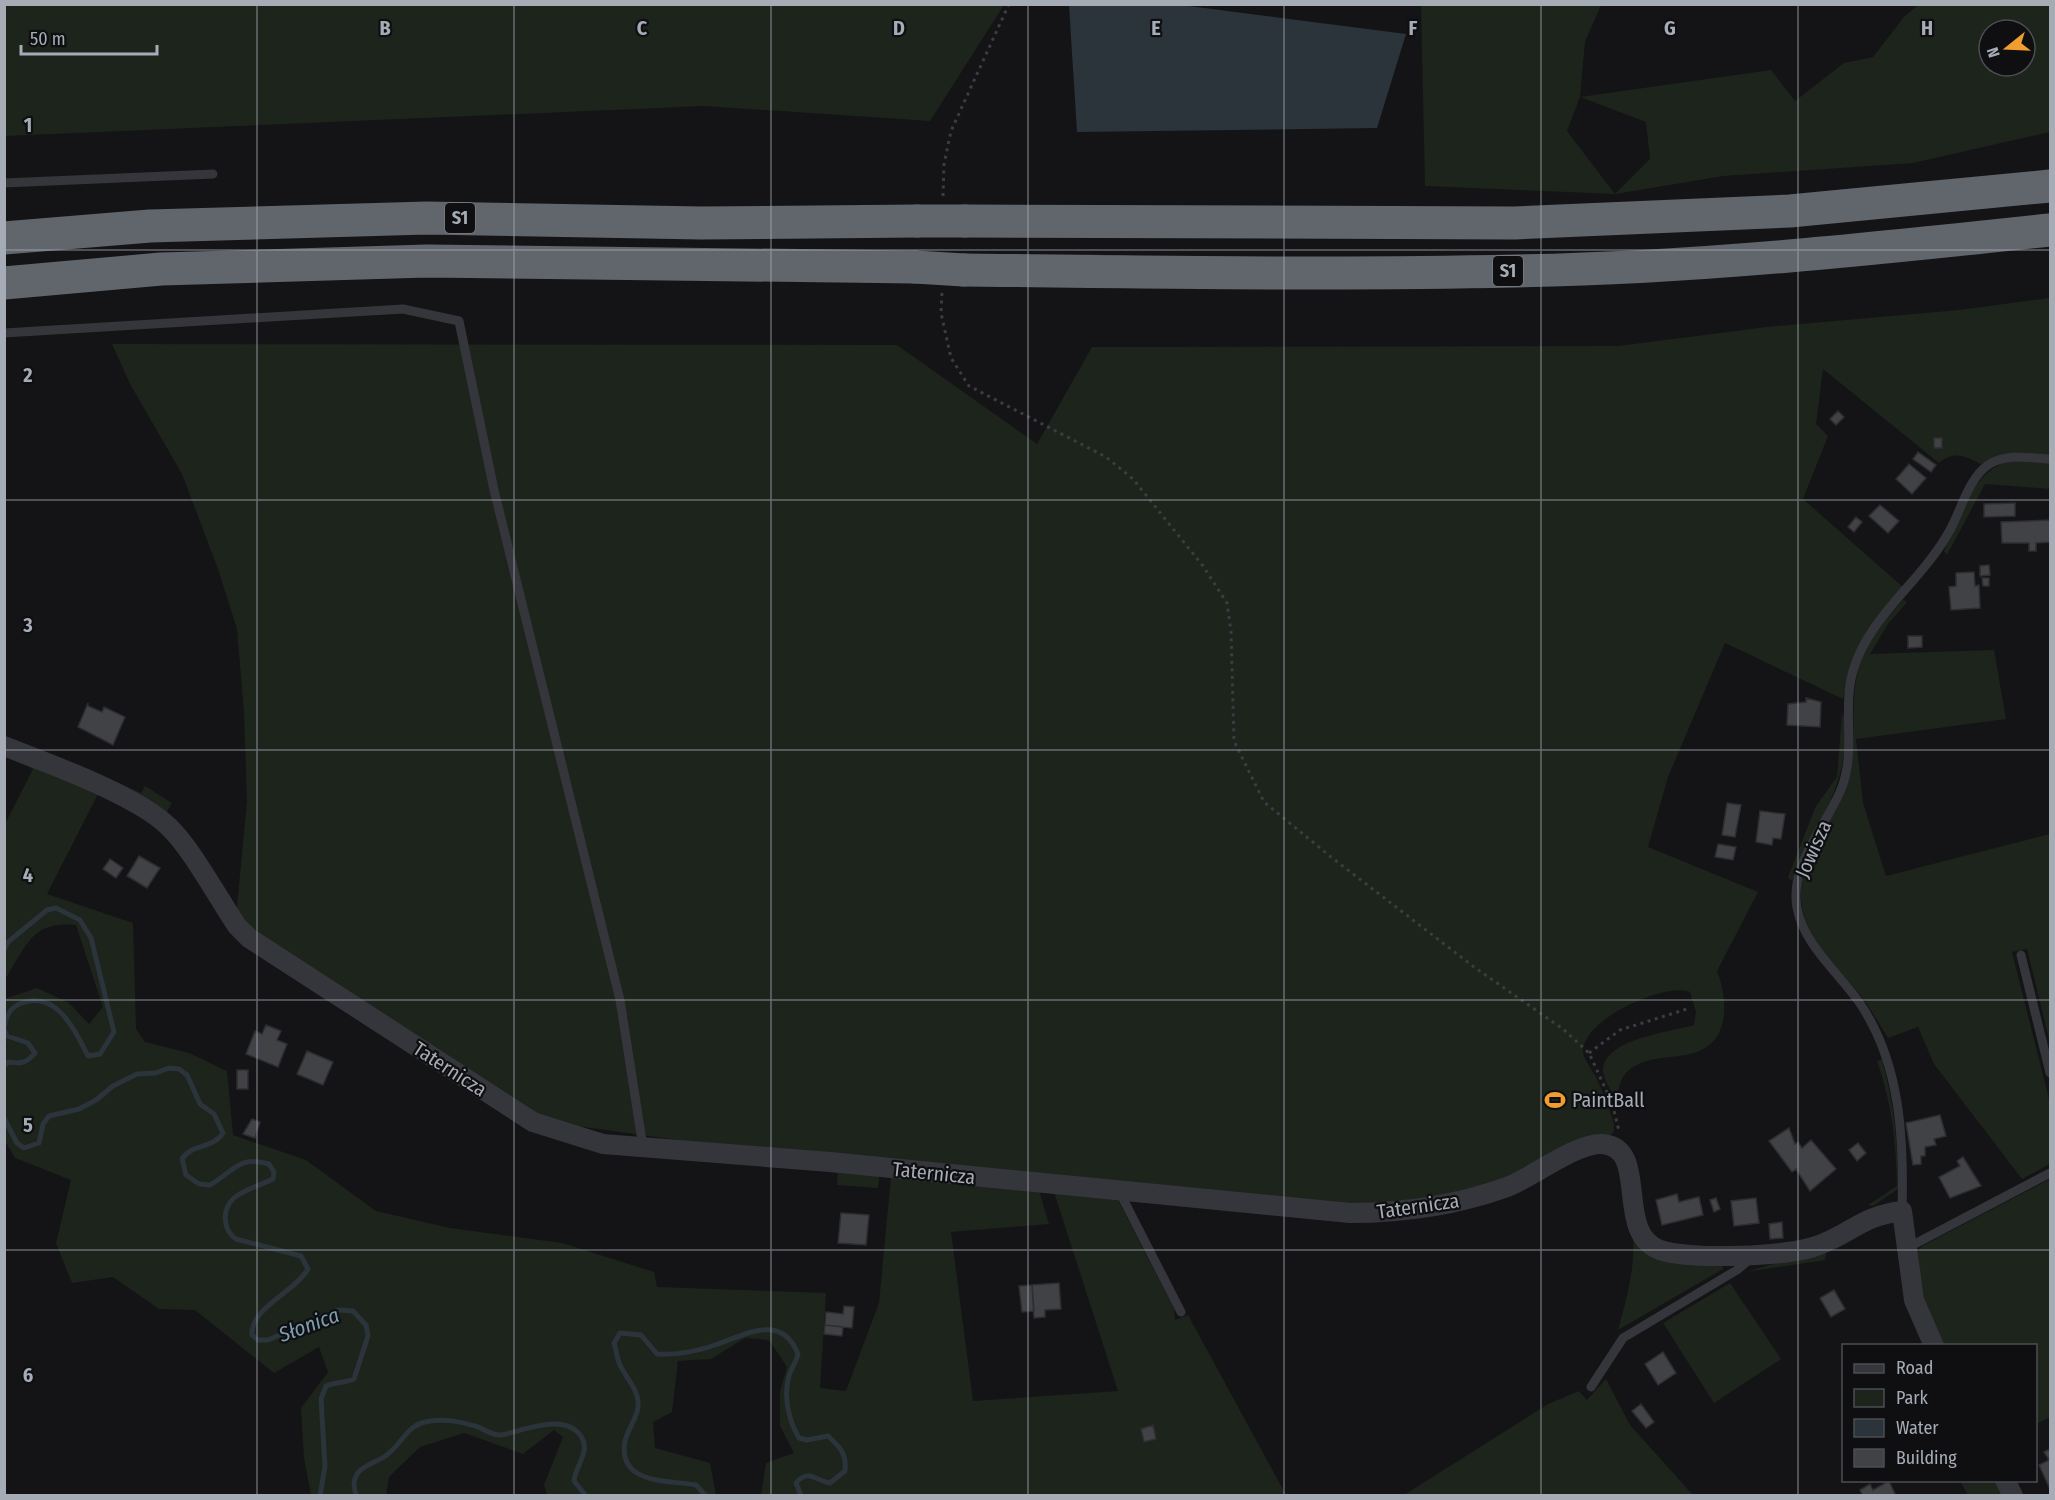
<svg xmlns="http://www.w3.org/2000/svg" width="2055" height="1500" font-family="'Fira Sans Condensed',sans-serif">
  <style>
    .green { fill: #1c241c; fill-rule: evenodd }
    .water { fill: #2a343a }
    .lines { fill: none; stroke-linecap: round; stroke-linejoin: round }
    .stream { stroke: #2a343a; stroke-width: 5 }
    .building { fill: #404246; stroke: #2e2e32; stroke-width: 1.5 }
    .path { stroke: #3b3d42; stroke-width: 3; stroke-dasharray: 3 4.5; stroke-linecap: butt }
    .service { stroke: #35363b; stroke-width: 9 }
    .minor { stroke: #35363b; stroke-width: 20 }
    .motorway { stroke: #61656c; stroke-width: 33 }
    .motorway-bridge { stroke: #61656c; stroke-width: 33 }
    .grid { fill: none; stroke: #a6acb6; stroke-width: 1.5; stroke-opacity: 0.55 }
    .labels { text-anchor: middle; stroke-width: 4.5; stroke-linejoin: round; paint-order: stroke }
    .shield { fill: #0f0f11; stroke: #797d84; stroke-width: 1.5 }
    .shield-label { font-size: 18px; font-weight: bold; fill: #a6acb6 }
    .street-label { font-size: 20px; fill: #a6acb6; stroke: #0f0f11 }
    .poi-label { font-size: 20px; fill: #a6acb6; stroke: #0f0f11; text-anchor: start }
    .water-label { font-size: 21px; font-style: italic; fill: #7c9eb2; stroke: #0f0f11 }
    .grid-label { font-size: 20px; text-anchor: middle; font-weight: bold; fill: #a6acb6; stroke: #0f0f11; stroke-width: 4.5; stroke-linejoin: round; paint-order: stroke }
  </style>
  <rect width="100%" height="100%" fill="#141416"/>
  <path class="green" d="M4,5L5,4L1004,5L930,121L704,106L5,136Z
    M1421,5H1601L1585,42L1580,97L1771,70L1795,101L1844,63L1873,57L1904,17L1918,5H2050V132L1913,163L1723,176L1615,194L1425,186ZM1989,30H2025V66H1989ZM1580,97L1646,122L1650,159L1615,194L1567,131Z
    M2050,298V454L2001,455L1981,464C1965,456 1954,450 1939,463L1823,369L1816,424L1828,436L1803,499L1904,588C1878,618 1854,660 1843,699L1725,643L1668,777L1648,847L1758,892L1717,971C1728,999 1731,1042 1694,1053C1671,1060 1648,1054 1628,1071C1620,1077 1619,1090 1616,1100C1612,1092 1603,1079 1603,1070C1604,1039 1670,1032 1694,1025L1696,1012L1690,992C1665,982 1581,1020 1583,1052C1584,1059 1592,1070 1596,1077C1603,1092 1609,1107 1614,1124V1131L1609,1138L1508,1182L1375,1209L831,1161L533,1120L296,967L236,917L247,801L244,713L237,629L218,569L182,474L130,384L112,344L897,345L1037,444L1092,347L1618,346L1767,327L1959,310Z
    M2011,461L2050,462V489L1985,484L1947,555L1944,551C1959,520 1972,469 2011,461Z
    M1903,600L1907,602L1888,624L1870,654L1994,650L2006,719L1856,739L1863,803L1886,876L2050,834V1043L2027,949L2012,952L2050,1103V1164L2022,1179L1934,1064L1918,1027L1888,1038C1879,1024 1871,1009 1861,996C1839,968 1808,943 1802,906C1793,862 1834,824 1847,785C1860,742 1846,697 1863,655C1872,635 1889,616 1903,600Z
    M1842,713C1846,721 1845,728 1845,736C1845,793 1812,828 1793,879L1790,880L1788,877L1816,806L1837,777Z
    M5,756L100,790L158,827L98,794L47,894L133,923L136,1029L145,1042L189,1053L227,1071L233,1135L306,1160L376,1211L450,1228L562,1243L654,1272L657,1287L826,1293L820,1388L846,1391L879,1303L891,1177L1038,1187L1049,1224L951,1232L973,1401L1118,1391L1053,1189L1116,1196L1174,1309L1175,1320L1188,1315L1286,1495H761L766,1463L794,1453L780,1426V1391L787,1367L769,1340L745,1338L711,1359L678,1361L672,1412L653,1422L655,1448L710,1463L716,1495H547L544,1485L563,1437L554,1430L523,1454L464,1433L420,1447L389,1477L386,1495H311L304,1458L301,1408L328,1372L319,1347L274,1373L195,1310L159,1309L113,1277L72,1283L56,1243L71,1180L15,1158L5,1141L4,1051L7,1048L5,1044L4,999L37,988L69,1003L89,1024L103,1007L76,925C33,921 28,943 7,976H5V824L33,769Z
    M75,763L141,793L145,786L172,803L164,817L74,771Z
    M1882,1060C1894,1103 1898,1144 1898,1189L1873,1206L1868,1205L1897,1186C1896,1141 1892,1104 1877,1061Z
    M838,1169L875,1173L879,1178L878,1188L837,1185Z
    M2050,1179V1417L2036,1424V1346L1939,1345L1927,1322L1915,1257L1922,1246Z
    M1632,1223L1639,1240L1722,1260L1723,1269L1618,1330C1628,1294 1637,1261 1632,1223Z
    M1827,1248L1825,1260L1746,1272Z
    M1730,1283L1781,1359L1714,1403L1663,1323Z
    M1606,1379L1630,1425L1693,1495H1404L1548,1404L1579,1391L1587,1400Z
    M1960,1481H1999L2002,1495H1968Z"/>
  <path class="water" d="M1069,5H1181L1406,34L1377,128L1077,132Z"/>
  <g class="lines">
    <path class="stream" d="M4,950L8,942L47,910L56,908L80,920L91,938L114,1032L100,1054L88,1056C76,1032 57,990 22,1003C10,1007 6,1016 4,1028
      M4,1029L7,1036L28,1043L35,1053C27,1063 21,1064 8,1062L4,1066
      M4,1118L17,1143L24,1148L39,1143L43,1124L49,1116L79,1109L96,1100L113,1086L137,1074L156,1073L169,1068L179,1069L187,1075L200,1104L214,1114L223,1133C213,1149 191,1144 182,1159L186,1175L199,1184L210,1185C234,1171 239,1155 269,1164L274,1172L273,1179C261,1185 243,1190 234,1198C221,1210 223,1230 236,1239L301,1256L308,1269C295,1292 250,1308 252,1335L258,1340H268L338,1310L353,1311L366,1325L368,1336L354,1379C345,1383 336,1382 326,1386L321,1399L325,1466L320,1496
      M357,1496C353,1488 353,1481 357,1474C364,1464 379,1462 388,1454C402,1443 407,1426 425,1422C440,1418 460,1421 475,1426C483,1428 492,1436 501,1435C524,1431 566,1411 582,1438C590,1452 575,1467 574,1481L586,1496
      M706,1496L696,1485C669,1480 617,1485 625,1441C628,1429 637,1418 638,1407C640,1391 626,1378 620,1365C617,1358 616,1350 614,1343L620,1333L641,1335L657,1354C676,1355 699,1351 718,1344C747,1334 782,1313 798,1354C796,1363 791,1368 789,1376C783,1395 789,1422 799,1438L807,1440L828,1436C840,1447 847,1454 845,1471L830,1483C816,1481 808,1468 796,1483L801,1496"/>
  </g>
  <path class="building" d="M1838,411L1844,417L1836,425L1830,419Z
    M1934,438H1942V448H1934Z
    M1918,452L1936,465L1931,472L1913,459Z
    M1909,464L1926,478L1912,494L1896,479Z
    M2015,503V516L1984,517V504Z
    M1880,505L1899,521L1888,533L1869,516Z
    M1856,517L1862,522L1854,532L1848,527Z
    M2050,520V542L2036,543V551H2029V543H2002L2001,522Z
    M1989,565L1990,575L1980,576V566Z
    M1974,572L1975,586L1979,585L1980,608L1951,610L1949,587L1956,586V573Z
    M1982,578H1989V586H1983Z
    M1908,636H1922V647L1908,648Z
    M1806,698L1821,702L1820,727L1787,725L1788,704L1806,702Z
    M88,703V706L102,712L104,707L125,717L113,745L78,727Z
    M1727,803L1741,805L1735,837L1722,835Z
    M1760,811L1785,814L1781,839L1773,838L1772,845L1756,842Z
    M1718,844L1736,847L1733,860L1715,857Z
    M139,856L160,868L147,888L127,876Z
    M110,859L123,868L116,878L103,869Z
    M266,1025L281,1031L277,1040L287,1044L278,1067L246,1054L255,1031L262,1034Z
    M307,1051L333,1062L323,1085L297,1074Z
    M237,1070H248V1089H237Z
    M1940,1115L1946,1136L1934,1139L1936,1145L1925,1147V1156H1921V1164L1913,1165L1906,1123Z
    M252,1119L260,1122L255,1138L243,1134Z
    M1789,1128L1795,1144L1798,1142L1802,1148L1811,1140L1836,1169L1810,1191L1796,1169L1792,1172L1769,1141Z
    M1858,1143L1866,1153L1857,1161L1849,1150Z
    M1963,1157L1981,1186L1950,1198L1939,1177L1960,1166L1957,1161Z
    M1677,1194L1679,1202L1699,1197L1703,1215L1662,1225L1656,1200Z
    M1716,1198L1720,1209L1714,1212L1710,1200Z
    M1756,1198L1759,1223L1734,1226L1731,1201Z
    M841,1213L869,1215L866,1245L838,1243Z
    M1782,1222L1783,1238L1770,1239L1769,1224Z
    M1059,1283L1061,1309L1045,1310V1317L1034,1318L1032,1285Z
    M1032,1285L1034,1311L1022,1312L1019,1286Z
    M1834,1290L1845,1309L1831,1317L1820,1298Z
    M844,1306L854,1307L852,1328L825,1325L826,1312L843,1314Z
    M825,1325L843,1327L842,1336L824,1334Z
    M1663,1352L1676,1373L1658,1385L1645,1364Z
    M1641,1404L1654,1422L1646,1428L1632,1411Z
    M1153,1425L1156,1439L1144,1442L1141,1429Z
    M2050,1449V1489L2039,1465L2049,1460L2044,1452Z
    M1889,1481L1896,1496H1863L1860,1490L1870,1484L1873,1490Z"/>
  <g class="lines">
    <path class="path" d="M943,196L944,164L951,131L1009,4
      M942,293L941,313L951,358L969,386L1106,457L1133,479L1203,566L1227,603L1231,631L1234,741L1264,802L1331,857L1474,967L1563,1029L1589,1053L1612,1103L1619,1131
      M1589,1053L1620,1030L1687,1009"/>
    <path class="service" d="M4,183L213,174
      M4,333L403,309L459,321L494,490L620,1000L643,1147
      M2021,955L2050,1073
      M1119,1191L1181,1312
      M1902,1211C1904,1139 1901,1063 1859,1002C1838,972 1804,945 1797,908C1789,863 1827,826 1842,787C1856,750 1842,709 1853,671C1868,617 1923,580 1950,530C1961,510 1969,478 1988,465C2006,453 2031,458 2050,459
      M1907,1248L2050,1173
      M1591,1387L1623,1338L1737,1270L1750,1259"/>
    <path class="minor" d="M4,746C49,764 137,795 169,827C192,849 218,898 237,926L249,938L533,1122L603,1144L830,1162L1350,1213C1403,1213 1457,1205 1507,1187C1531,1178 1578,1142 1602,1144C1651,1147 1613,1233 1660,1250C1689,1260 1790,1257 1819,1245C1853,1232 1862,1216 1902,1211L1914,1300L1934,1346
      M2005,1480L2013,1496"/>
    <path class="motorway" d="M965,221L1515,223L1790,211L2050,186
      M4,238L150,226L427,218L701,223L917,221
      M964,270C1148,272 1332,275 1516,271C1695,268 1873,249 2050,230
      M4,283L161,269L427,261L915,267"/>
    <path class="motorway-bridge" d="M917,221H965
      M915,267L964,270"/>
  </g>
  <path class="grid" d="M257,4V1496M514,4V1496M771,4V1496M1028,4V1496M1284,4V1496M1541,4V1496M1798,4V1496M4,250H2050M4,500H2050M4,750H2050M4,1000H2050M4,1250H2050"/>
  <defs>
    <g id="stadium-bare" transform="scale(1.62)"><path d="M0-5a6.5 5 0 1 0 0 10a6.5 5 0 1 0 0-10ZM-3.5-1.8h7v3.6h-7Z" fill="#f29e2f" stroke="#0f0f11" stroke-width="2.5" paint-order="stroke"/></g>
  </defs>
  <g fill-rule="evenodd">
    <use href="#stadium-bare" x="1555" y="1100"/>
  </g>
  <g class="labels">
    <g class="shield">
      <rect x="445" y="203" width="30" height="30" rx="4.5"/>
      <rect x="1493" y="256" width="30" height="30" rx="4.5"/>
    </g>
    <g class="shield-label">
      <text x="460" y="224">S1</text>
      <text x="1508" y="277">S1</text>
    </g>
    <g class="street-label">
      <text transform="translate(1813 849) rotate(-66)" y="7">Jowisza</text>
      <text transform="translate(450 1069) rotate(33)" y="7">Taternicza</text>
      <text transform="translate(934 1173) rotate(6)" y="7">Taternicza</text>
      <text transform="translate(1418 1206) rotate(-8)" y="7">Taternicza</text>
    </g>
    <g class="poi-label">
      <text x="1572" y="1107">PaintBall</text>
    </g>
    <g class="water-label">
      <text transform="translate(309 1325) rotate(-20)" y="7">Słonica</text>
    </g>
  </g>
  <g class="grid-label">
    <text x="385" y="35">B</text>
    <text x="642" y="35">C</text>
    <text x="899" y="35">D</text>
    <text x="1156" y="35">E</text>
    <text x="1413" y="35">F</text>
    <text x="1670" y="35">G</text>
    <text x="1927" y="35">H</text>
    <text x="28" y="132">1</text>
    <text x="28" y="382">2</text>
    <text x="28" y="632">3</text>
    <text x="28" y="882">4</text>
    <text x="28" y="1132">5</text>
    <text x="28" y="1382">6</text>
  </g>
  <rect width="2055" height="1500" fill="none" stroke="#a6acb6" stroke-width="12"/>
  <rect x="1842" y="1344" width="195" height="138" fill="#0f0f11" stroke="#4b4e53" stroke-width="1.5"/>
  <rect x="1854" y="1364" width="30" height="9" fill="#35363b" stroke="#4b4e53" stroke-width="1.5"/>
  <text x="1896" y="1374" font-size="18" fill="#a6acb6">Road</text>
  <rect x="1854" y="1389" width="30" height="18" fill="#1c241c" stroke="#4b4e53" stroke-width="1.5"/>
  <text x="1896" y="1404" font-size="18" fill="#a6acb6">Park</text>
  <rect x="1854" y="1419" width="30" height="18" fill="#2a343a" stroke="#4b4e53" stroke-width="1.5"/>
  <text x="1896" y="1434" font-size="18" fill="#a6acb6">Water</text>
  <rect x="1854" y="1449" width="30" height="18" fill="#404246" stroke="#4b4e53" stroke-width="1.5"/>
  <text x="1896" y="1464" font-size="18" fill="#a6acb6">Building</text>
  <g transform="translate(2007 48) rotate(252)"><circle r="28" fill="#0f0f11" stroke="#4b4e53" stroke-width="1.5"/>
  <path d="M0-4.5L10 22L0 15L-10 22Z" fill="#f29e2f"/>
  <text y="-9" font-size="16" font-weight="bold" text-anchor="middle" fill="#a6acb6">N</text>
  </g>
  <path d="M21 45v9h136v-9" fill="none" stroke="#a6acb6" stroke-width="3"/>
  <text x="30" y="45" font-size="18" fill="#a6acb6" stroke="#0f0f11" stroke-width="4.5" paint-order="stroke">50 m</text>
</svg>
